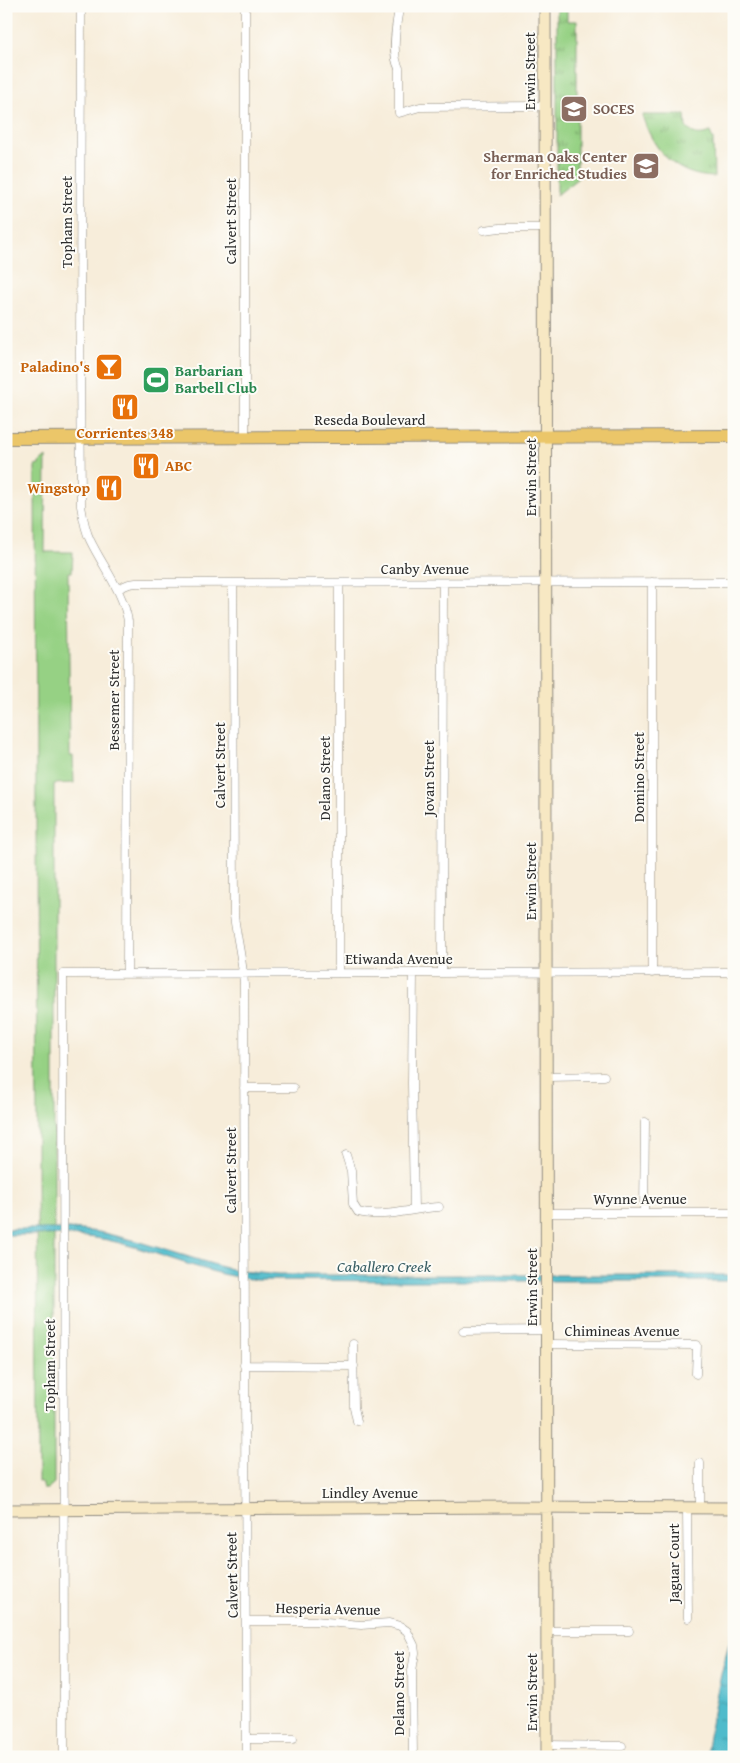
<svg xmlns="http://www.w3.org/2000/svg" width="740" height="1763" font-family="'Gentium Book Plus',serif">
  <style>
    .grass { fill: url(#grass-tufts); stroke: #607e58 }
    .garden { fill: #96d184; stroke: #607e58 }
    .water { fill: url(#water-ripples); stroke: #3e737b }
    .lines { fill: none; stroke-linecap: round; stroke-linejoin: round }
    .street-casing { stroke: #918c82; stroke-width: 9 }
    .secondary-casing { stroke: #918c82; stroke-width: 13 }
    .primary-casing { stroke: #918c82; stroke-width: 14 }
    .street { stroke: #fff; stroke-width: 8 }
    .secondary { stroke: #f7e8c3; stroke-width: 11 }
    .primary { stroke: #ebc669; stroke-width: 12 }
    .labels { text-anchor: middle; stroke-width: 4; stroke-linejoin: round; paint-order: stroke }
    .street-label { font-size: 15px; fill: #2b2b2b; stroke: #fdfcf7 }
    .education-label { font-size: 15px; font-weight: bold; fill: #785e54; stroke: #fdfcf7; text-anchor: start }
    .food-label { font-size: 15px; font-weight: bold; fill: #c56008; stroke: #fdfcf7; text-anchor: end }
    .leisure-label { font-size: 15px; font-weight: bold; fill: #27864d; stroke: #fdfcf7; text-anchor: start }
    .water-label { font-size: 16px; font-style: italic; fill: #385d63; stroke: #fdfcf7 }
  </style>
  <defs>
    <pattern id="grass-tufts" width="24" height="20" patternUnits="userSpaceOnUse" patternTransform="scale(1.25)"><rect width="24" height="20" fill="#96d184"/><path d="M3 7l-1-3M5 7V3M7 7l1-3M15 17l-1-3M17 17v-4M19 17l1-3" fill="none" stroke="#7baa6c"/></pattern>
    <pattern id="water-ripples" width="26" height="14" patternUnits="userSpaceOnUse" patternTransform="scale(1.25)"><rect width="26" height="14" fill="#50bbcb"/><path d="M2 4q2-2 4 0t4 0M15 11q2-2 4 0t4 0" fill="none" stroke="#4398a5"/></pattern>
  </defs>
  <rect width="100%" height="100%" fill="#fdfcf7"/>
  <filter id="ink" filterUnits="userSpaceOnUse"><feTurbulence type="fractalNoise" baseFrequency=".02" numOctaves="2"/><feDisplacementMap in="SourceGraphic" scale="10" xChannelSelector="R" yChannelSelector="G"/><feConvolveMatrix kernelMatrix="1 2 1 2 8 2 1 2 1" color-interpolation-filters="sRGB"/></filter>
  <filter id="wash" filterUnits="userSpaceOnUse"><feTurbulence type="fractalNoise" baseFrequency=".0096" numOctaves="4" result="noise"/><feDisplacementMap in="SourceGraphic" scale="20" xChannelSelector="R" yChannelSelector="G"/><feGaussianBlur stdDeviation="1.12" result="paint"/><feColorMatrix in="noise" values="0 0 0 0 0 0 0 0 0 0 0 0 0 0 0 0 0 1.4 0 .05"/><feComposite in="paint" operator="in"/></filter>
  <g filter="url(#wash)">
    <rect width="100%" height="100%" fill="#f7edda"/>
    <path class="grass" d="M557,6H567V21H577V167L578,178L557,195Z
      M642,115H685L686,127C693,135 699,136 710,132L713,139L714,177C675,176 653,150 642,115Z"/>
    <path class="garden" d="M46,457L45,552H73L72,572H68L70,756H73L74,783L54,784V1483L47,1489H43V1484L38,1482L35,466L39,465V463Z"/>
    <path class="water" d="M6,1229H72L99,1232L133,1240L232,1270L278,1275H734V1281H406L256,1280C209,1275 166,1255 120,1243C84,1233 44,1235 6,1235Z
      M734,1626V1757H706C712,1712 721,1669 734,1626Z"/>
  </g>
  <g filter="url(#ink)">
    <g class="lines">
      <g class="street-casing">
        <path id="street" d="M81,6L80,355L81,506C83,518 85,530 90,540C103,567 123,591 128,621L127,973
          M245,6V437
          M399,9C396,25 391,54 399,68V113L420,107L545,106
          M484,230L500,228H545
          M652,582V973
          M233,583L234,916C237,939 243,962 244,985L246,1757
          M339,583V973
          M117,589L129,584L136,583L734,582
          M413,973L412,1084L414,1210
          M442,973L443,583
          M547,1077L604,1076
          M244,1088H293
          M346,1155L351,1171L353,1204L358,1212C382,1219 414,1208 439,1207
          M547,1213H734
          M644,1213L645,1122
          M463,1331L547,1330
          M353,1344L354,1407L357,1421
          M547,1344L697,1345L696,1374
          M244,1365L354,1366
          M687,1508L688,1618
          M700,1508V1463
          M246,1621H315L361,1625L389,1623L400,1626L407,1631L414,1645L415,1653L412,1671L413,1757
          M547,1631H629
          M246,1739H293
          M547,1745L622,1746
          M64,1757L63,974L734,972"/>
      </g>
      <g class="secondary-casing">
        <path id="secondary" d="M545,6L547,1757
          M6,1510L514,1507L734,1508"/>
      </g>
      <g class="primary-casing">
        <path id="primary" d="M6,438L734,436"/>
      </g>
      <use href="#street" class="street"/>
      <use href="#secondary" class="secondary"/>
      <use href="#primary" class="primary"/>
    </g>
  </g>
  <defs>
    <g id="school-square" transform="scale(1.4375)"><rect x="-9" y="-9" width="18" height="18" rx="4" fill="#8d6e63" stroke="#fdfcf7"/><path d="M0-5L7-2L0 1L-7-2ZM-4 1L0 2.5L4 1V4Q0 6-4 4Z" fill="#fff"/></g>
    <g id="bar-square" transform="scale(1.4375)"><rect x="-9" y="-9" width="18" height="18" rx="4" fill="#e8710a" stroke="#fdfcf7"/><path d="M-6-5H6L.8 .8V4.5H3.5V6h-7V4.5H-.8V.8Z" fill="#fff"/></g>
    <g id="stadium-square" transform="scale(1.4375)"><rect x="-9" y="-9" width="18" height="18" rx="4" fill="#2e9e5b" stroke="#fdfcf7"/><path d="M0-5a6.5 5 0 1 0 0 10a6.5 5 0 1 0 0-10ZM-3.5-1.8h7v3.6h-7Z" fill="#fff"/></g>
    <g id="restaurant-square" transform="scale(1.4375)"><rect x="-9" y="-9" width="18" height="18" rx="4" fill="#e8710a" stroke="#fdfcf7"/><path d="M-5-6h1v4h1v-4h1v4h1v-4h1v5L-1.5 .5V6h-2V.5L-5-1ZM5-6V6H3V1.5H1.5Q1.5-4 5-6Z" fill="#fff"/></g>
  </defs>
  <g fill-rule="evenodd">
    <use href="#school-square" x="574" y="109"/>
    <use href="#school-square" x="646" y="166"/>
    <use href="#bar-square" x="109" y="367"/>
    <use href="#stadium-square" x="156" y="380"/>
    <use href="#restaurant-square" x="125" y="407"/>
    <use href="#restaurant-square" x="146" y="466"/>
    <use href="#restaurant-square" x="109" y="488"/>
  </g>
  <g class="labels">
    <g class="street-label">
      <text transform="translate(530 71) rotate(-90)" y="5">Erwin Street</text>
      <text transform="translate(231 221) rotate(-90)" y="5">Calvert Street</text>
      <text transform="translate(67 222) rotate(-90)" y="5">Topham Street</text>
      <text x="370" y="425">Reseda Boulevard</text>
      <text transform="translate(531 477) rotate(-90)" y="5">Erwin Street</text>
      <text x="425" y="574">Canby Avenue</text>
      <text transform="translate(114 700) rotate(-90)" y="5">Bessemer Street</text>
      <text transform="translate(220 765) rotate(-90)" y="5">Calvert Street</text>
      <text transform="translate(639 777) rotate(-90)" y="5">Domino Street</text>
      <text transform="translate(325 778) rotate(-90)" y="5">Delano Street</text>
      <text transform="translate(429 778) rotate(-90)" y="5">Jovan Street</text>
      <text transform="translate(531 881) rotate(-90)" y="5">Erwin Street</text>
      <text x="399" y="964">Etiwanda Avenue</text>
      <text transform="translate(231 1170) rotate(-90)" y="5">Calvert Street</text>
      <text x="640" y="1204">Wynne Avenue</text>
      <text transform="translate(532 1287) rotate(-90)" y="5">Erwin Street</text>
      <text x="622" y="1336">Chimineas Avenue</text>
      <text transform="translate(50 1365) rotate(-90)" y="5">Topham Street</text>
      <text x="370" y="1498">Lindley Avenue</text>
      <text transform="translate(674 1563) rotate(-90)" y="5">Jaguar Court</text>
      <text transform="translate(232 1575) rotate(-91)" y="5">Calvert Street</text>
      <text transform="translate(328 1609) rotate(1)" y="5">Hesperia Avenue</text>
      <text transform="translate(532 1692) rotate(-90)" y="5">Erwin Street</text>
      <text transform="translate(399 1693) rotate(-90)" y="5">Delano Street</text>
    </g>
    <g class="education-label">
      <text x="593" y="114">SOCES</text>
      <text x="627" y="162" text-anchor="end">Sherman Oaks Center<tspan x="627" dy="17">for Enriched Studies</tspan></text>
    </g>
    <g class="food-label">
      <text x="90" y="372">Paladino's</text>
      <text x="125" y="438" text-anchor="middle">Corrientes 348</text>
      <text x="165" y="471" text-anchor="start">ABC</text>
      <text x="90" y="493">Wingstop</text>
    </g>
    <g class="leisure-label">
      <text x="175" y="376">Barbarian<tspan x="175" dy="17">Barbell Club</tspan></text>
    </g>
    <g class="water-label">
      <text x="384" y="1272">Caballero Creek</text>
    </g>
  </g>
  <rect width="740" height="1763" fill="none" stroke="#fdfcf7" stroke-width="25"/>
</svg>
